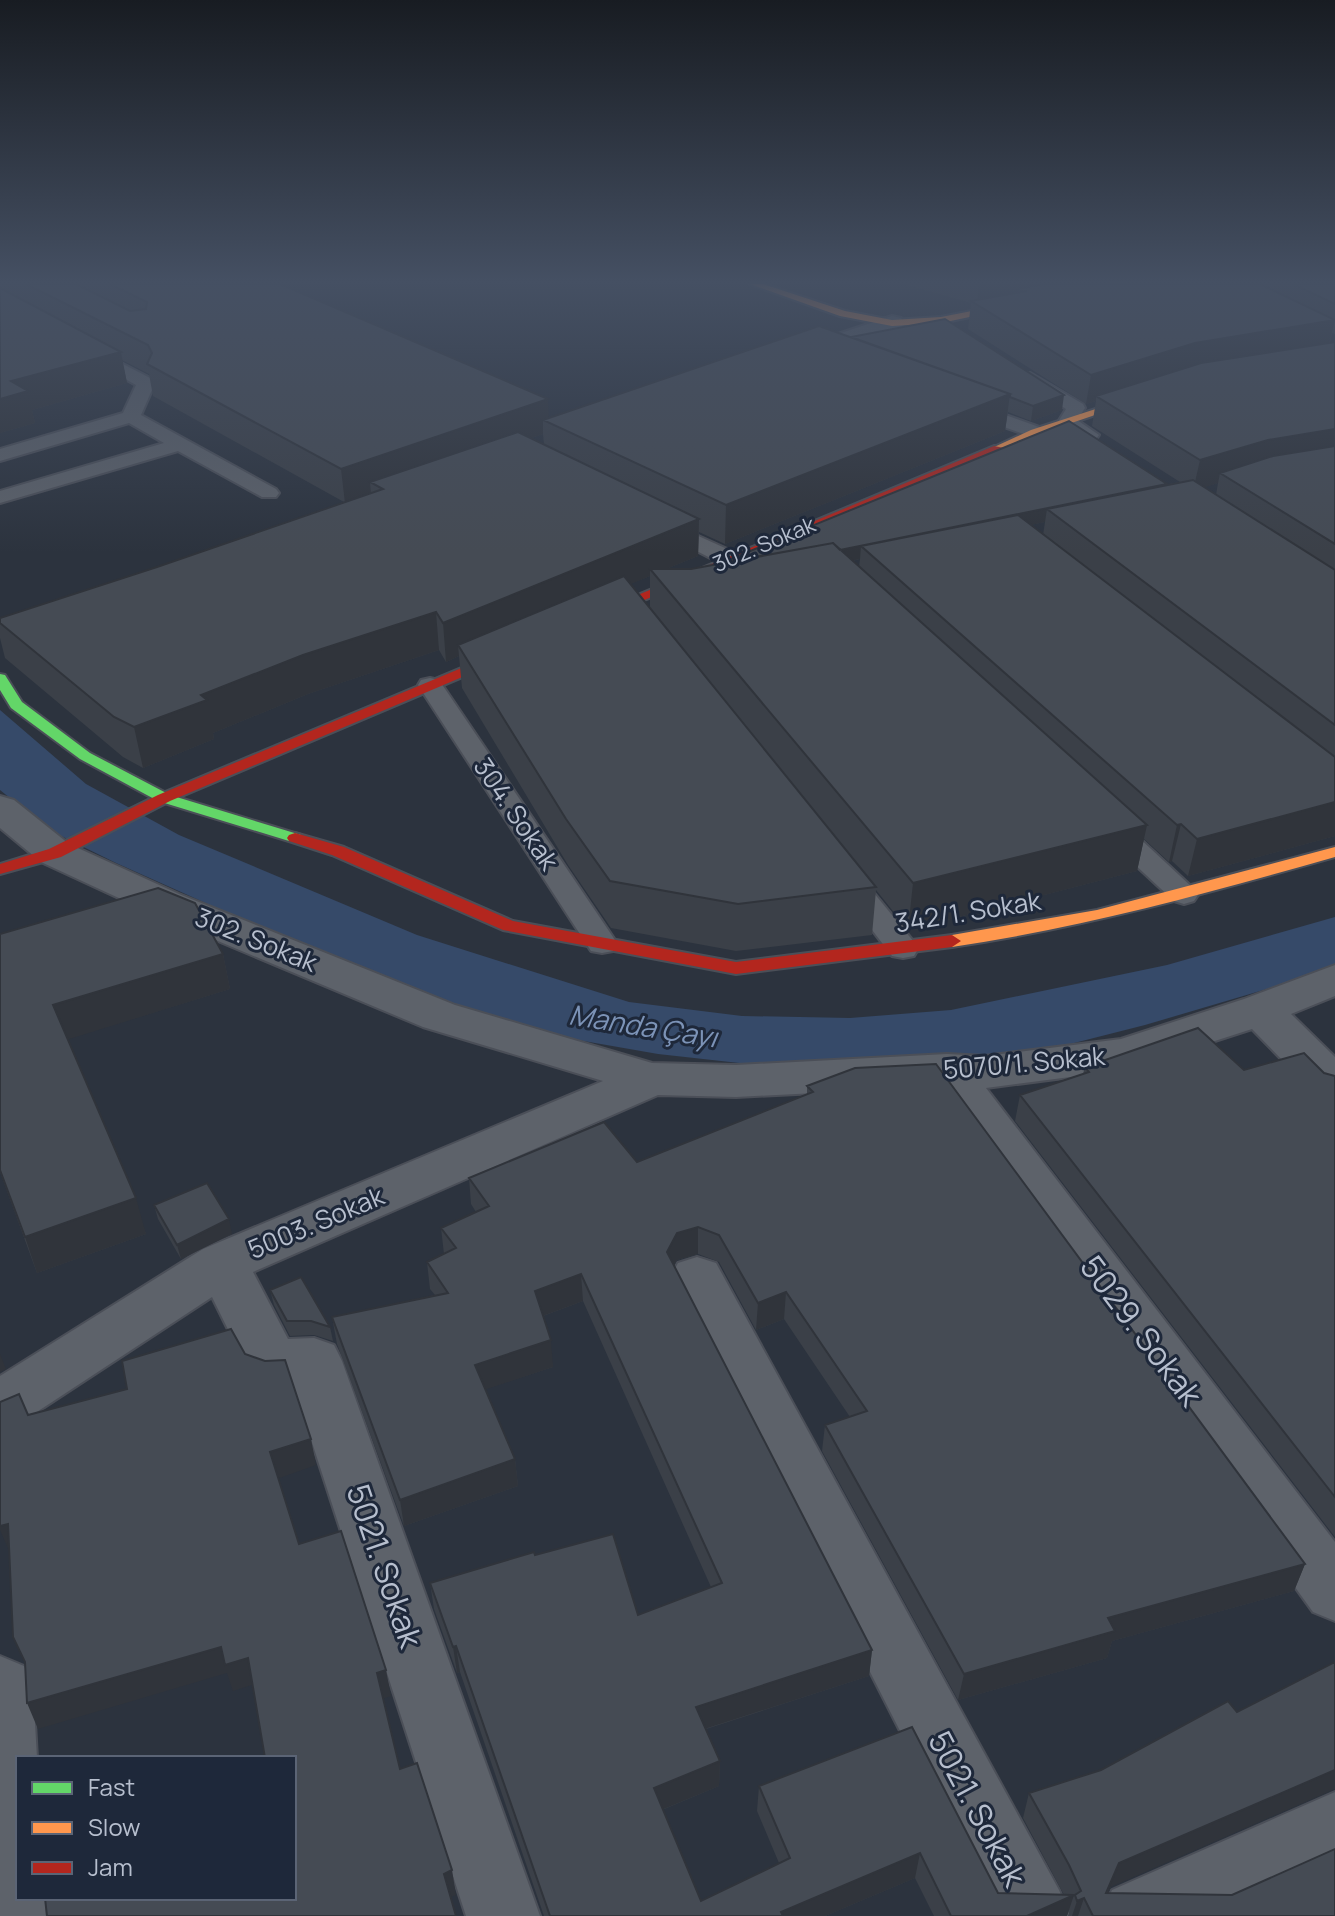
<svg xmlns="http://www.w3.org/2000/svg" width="1335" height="1916" font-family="Manrope,sans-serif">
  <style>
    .water { fill: #364a69 }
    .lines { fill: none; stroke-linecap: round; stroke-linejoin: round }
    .lane-casing { stroke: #4b4f58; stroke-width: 4 }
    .street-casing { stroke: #4b4f58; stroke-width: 4 }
    .fast-casing { stroke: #4b4f58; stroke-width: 4 }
    .slow-casing { stroke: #4b4f58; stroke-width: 4 }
    .jam-casing { stroke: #4b4f58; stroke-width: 4 }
    .lane { fill: #5d626a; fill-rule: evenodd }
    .street { fill: #5d626a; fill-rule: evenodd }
    .fast { fill: #63d668; fill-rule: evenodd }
    .slow { fill: #ff974d; fill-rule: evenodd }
    .jam { fill: #b3261e; fill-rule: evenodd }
    .wall { fill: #3b4048; fill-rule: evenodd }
    .shaded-wall { fill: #30343b }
    .building { fill: #454b54; stroke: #30343b; stroke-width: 2 }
    .labels { text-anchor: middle; stroke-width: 6; stroke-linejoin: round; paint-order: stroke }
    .far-street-label { font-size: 22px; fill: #b7bfce; stroke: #1e283a }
    .street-label { font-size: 26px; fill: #b7bfce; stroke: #1e283a }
    .water-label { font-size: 28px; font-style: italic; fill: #7c93b7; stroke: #1e283a }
    .near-street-label { font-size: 32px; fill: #b7bfce; stroke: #1e283a }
  </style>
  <rect width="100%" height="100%" fill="#2c333e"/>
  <path class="water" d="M0,710L86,784L179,835L417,935L629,1002L742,1016L850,1018L951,1010L1167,965L1335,917V969L1145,1025L1015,1058L767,1066L658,1054L555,1036L392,986L116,863L51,831L0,790Z"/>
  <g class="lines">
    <g class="lane-casing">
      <path id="lane" d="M90,347L152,379L155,383L141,415L276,489L279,493L276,497H262L178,451L0,503V491L164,443L129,423L0,461V449L123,413L136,385L84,356L81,352Z
        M1030,373L1083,404L1085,408L1077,420L1099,435L1096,439C1082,442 1066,432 1058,422L1066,409L1024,382L1021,378L1024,374Z
        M969,402L1042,428L1044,432L1035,438L962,412L960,408Z
        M663,520L736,553L739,558L728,564L720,563L656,530L653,526Z
        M430,678L439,680L613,937L617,944L613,951L602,953L591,951L418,685L421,680Z
        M1111,819L1121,821L1194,889L1198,895L1194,901L1184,904L1174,901L1101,833L1097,827L1101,821Z
        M850,873L860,876L914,942L918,949L914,956L903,958L892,956L840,888L836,882L840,876Z"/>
    </g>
    <g class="street-casing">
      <path id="street" d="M892,316L901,318L904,323L901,328L796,364L787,361L783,356L787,351Z
        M0,796L14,800L69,844L179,894L455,1005L652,1063L736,1065L947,1054L985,1056L1121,1039L1244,999L1335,965V996L1291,1014L1335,1057V1101L1318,1097L1252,1029L1125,1070L986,1088L1335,1542V1621L1313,1612L934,1087L736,1097L658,1095L253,1272L288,1339L314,1338L334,1345L342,1361L540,1916H466L293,1384L272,1385L252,1378L212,1297L20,1423L0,1430V1376L203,1249L603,1081L423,1027L149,912L41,862L0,828Z
        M697,1257L716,1263L1059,1890L1070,1916H994L670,1278L678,1263Z
        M0,1656L24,1666L33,1688L37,1758H18V1898H45L46,1916H0Z
        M1335,1792V1864L1221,1916H1101L1112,1890Z"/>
    </g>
    <g class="fast-casing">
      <path id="fast" d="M0,674L5,675L22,702L90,753L170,795L301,835L303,838L301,841H289L158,801L80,759L11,708L0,690Z"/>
    </g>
    <g class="slow-casing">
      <path id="slow" d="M750,284H763L845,311L892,320L941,317L1110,284H1127L941,323L892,326L840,316Z
        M1145,393L1154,395L1039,434L1002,450L992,448L1031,430Z
        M1335,847V857C1208,893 1082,928 952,947L943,941L952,935L1097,910Z"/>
    </g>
    <g class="jam-casing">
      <path id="jam" d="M994,446L1004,448L590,623L585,624L578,620Z
        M514,646L519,647V653L170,801L61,857L0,874V864L49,849L158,795Z
        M295,833L344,847L513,921L736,962L952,935L961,941L952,947L736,974L503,930L332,855L289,841L287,838L289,835Z"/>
    </g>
    <use href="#lane" class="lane"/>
    <use href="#street" class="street"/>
    <use href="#fast" class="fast"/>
    <use href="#slow" class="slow"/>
    <use href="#jam" class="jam"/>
  </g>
  <path class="wall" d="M0,284H280L549,418L819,326L1062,410L1031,421L1008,412L1005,431L725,544L699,532L698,556L666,569H691L1180,482L1092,426L1096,401L1086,404L968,329L971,303L904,284H1335V334L1332,333L1330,343L1335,342V836L1188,876L1172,861L1169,862L1144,839L1137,871L908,930L876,890L872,935L736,951L611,928L568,865L462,688L459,656L446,662L439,650L308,694L213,733L214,739L143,768L123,757L5,658L0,638V618L157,567L344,502L153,396L149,374L122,360L127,383L32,410L35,423L0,433ZM543,434L544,444L531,438ZM1218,483L1216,495L1204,487ZM1045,522L1043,535L1030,525ZM860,559L859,567L852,561ZM650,576V609L630,584Z
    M0,934L223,954L230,989L67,1039L146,1234L37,1273L0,1172Z
    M1085,1067L1244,1070L1324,1073L1335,1076V1537L1015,1121L1020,1095L1083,1074Z
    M807,1086L1305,1564L1294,1591L1112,1641L1107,1658L958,1700L822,1451L825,1425L850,1417L784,1319L756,1330L719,1262L698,1254L677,1260L674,1266L872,1650L869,1676L706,1729L720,1761L719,1786L662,1810L701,1901L779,1863L757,1811L759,1786L912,1727L998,1893L1064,1895L1023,1818L1029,1793L1111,1887L1108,1893L1335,1916H1068L1070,1908L1067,1916H934L915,1878L825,1916H544L460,1672L457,1673L434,1609L430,1583L535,1555L638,1615L711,1587L583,1301L543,1316L553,1367L485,1389L515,1459L518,1486L404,1526L337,1344L332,1317L435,1295L430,1289L427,1262L444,1254L441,1228L476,1212L471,1204L469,1178L637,1162L807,1094Z
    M154,1205L232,1234L181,1259L158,1219Z
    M270,1290L330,1327L333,1341L314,1335L290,1336L274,1305Z"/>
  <path class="shaded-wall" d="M979,284H1073L1027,291L1018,289L1017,296L977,305Z
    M1335,320L1328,348L1096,396V401L1086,404L1091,375L1195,343Z
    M121,352L127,383L32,410L35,423L0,433V399L11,381Z
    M1010,394L1005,431L725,544L726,505Z
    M1064,395L1062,410L1031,421L1033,406Z
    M548,399L549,423L543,420V434L383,490L370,482L371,494L345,503L341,469Z
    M1335,429V458L1220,473L1218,483L1193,491L1200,460L1268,440Z
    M1167,484L1047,509L1045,522L873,557L861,546L860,559L835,564L690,576Z
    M699,519L698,556L654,574L650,569V576L464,654L458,645L459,656L446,662L443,623Z
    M436,612L439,650L308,694L213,733L214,739L143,768L134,727L201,695L303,655Z
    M1335,802V836L1188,876L1197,839Z
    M1181,824L1172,861L1169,862L1177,825Z
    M1147,825L1137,871L908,930L913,883Z
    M223,954L230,989L63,1041L53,1005Z
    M136,1198L146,1234L37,1273L25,1237Z
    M229,1219L232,1234L181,1259L177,1245Z
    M698,1227V1254L677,1260L667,1279V1252L677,1233Z
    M581,1274L583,1301L537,1318L535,1291Z
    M786,1292L784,1319L756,1330L758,1303Z
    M551,1340L553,1367L478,1392L475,1365Z
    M0,1354L6,1369L0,1372Z
    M311,1439L316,1465L277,1479L270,1452Z
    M515,1459L518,1486L404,1526L400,1500Z
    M8,1524L10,1553L0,1530V1526Z
    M1305,1564L1294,1591L1112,1641L1107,1658L958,1700L964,1674L1108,1618Z
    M456,1646L460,1672L457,1673L453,1647Z
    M221,1647L248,1658L255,1684L233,1691L227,1673L38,1729L27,1703Z
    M872,1650L869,1676L695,1732L696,1707Z
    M386,1670L391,1696L382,1699L377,1673Z
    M720,1761L719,1786L654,1813V1788Z
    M1335,1770V1789L1111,1887L1098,1916L1119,1863Z
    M920,1853L915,1878L825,1916H780L781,1912Z
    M452,1870L456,1895L448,1898L444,1874Z
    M1074,1895L1067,1916H1027Z
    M1084,1898L1078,1916H1072L1077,1901Z"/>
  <path class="building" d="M26,284H76L130,311L146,309L147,302L110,284H280L548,399L341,469L147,364L152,353L148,345Z
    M1044,284H1260L1335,320L1195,343L1091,375L971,301L1027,291L1018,289Z
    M1293,284H1335V304Z
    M0,288L121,352L11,381L28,391L0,399Z
    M945,319L1064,395L1033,406L1010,397V394L851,337Z
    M819,326L1010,394L726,505L543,420Z
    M1335,342V429L1268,440L1200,460L1096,396L1201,363Z
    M1069,421L1167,484L840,550L833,543L721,563Z
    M518,432L699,519L443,623L436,612L303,655L201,695L207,700L134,727L114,717L0,623V618L157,567L383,489L370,482Z
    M1335,446V544L1220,473L1273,456Z
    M1193,480L1335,570V725L1047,509Z
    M1018,515L1335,757V802L1197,839L1181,824L1177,825L861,546Z
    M833,543L1147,825L913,883L650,569H691Z
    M624,576L876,887L738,904L610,881L566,819L458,645Z
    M158,888L195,903L223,954L53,1005L136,1198L25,1237L0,1170V934Z
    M1198,1028L1244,1070L1304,1053L1324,1073L1335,1076V1497L1020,1095L1089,1072L1085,1067Z
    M936,1064L1305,1564L1108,1618L1115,1631L964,1674L825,1425L867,1411L786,1292L758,1303L719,1235L698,1227L677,1233L667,1252L872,1650L696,1707L720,1761L654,1788L701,1901L790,1858L759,1786L912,1727L998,1893L1074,1895L1027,1916H951L920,1853L781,1912L783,1916H550L456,1646L453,1647L430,1583L534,1552L535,1555L613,1534L638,1615L722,1583L581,1274L535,1291L551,1340L475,1365L515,1459L400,1500L332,1317L448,1293L427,1262L456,1248L441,1228L489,1206L469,1178L604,1122L637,1162L813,1092L807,1086L855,1068Z
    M207,1183L229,1219L177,1245L154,1205Z
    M301,1277L330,1327L311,1321H287L270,1290Z
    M231,1329L245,1354L265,1361L285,1360L311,1439L270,1452L299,1544L341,1531L386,1670L377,1673L400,1769L417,1763L452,1870L444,1874L456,1916H47L45,1898H294V1758H265L248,1658L225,1665L221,1647L27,1703L25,1662L13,1637L8,1524L0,1526V1402L19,1394L28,1415L127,1389L122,1361Z
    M1335,1662V1770L1119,1863L1106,1893L1232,1895L1335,1849V1916H1093L1084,1898L1077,1901L1075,1895L1081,1891L1069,1865L1029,1793L1101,1770L1228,1701L1237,1712Z"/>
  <linearGradient id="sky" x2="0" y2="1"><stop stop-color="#181c22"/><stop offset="0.51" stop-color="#455063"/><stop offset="1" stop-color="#455063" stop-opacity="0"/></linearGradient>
  <rect width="1335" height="552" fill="url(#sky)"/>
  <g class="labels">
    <g class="far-street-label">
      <text transform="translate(764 544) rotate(-23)" y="8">302. Sokak</text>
    </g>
    <g class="street-label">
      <text transform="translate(516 814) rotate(56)" y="9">304. Sokak</text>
      <text transform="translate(968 912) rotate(-9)" y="9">342/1. Sokak</text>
      <text transform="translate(256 940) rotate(22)" y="9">302. Sokak</text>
      <text transform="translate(1024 1063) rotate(-5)" y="9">5070/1. Sokak</text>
      <text transform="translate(316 1223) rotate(-23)" y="9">5003. Sokak</text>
    </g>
    <g class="water-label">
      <text transform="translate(643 1026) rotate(9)" y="10">Manda Çayı</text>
    </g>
    <g class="near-street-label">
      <text transform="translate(1141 1331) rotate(53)" y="11">5029. Sokak</text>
      <text transform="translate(384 1566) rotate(71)" y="11">5021. Sokak</text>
      <text transform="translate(977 1809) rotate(62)" y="11">5021. Sokak</text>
    </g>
  </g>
  <rect x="16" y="1756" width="280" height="144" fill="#1e283a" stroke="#5b6475" stroke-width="2"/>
  <rect x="32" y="1782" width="40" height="12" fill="#63d668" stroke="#5b6475" stroke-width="2"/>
  <text x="88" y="1796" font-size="24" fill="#b7bfce">Fast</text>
  <rect x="32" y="1822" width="40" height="12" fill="#ff974d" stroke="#5b6475" stroke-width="2"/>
  <text x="88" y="1836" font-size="24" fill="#b7bfce">Slow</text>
  <rect x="32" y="1862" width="40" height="12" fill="#b3261e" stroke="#5b6475" stroke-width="2"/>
  <text x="88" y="1876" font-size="24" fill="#b7bfce">Jam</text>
</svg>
